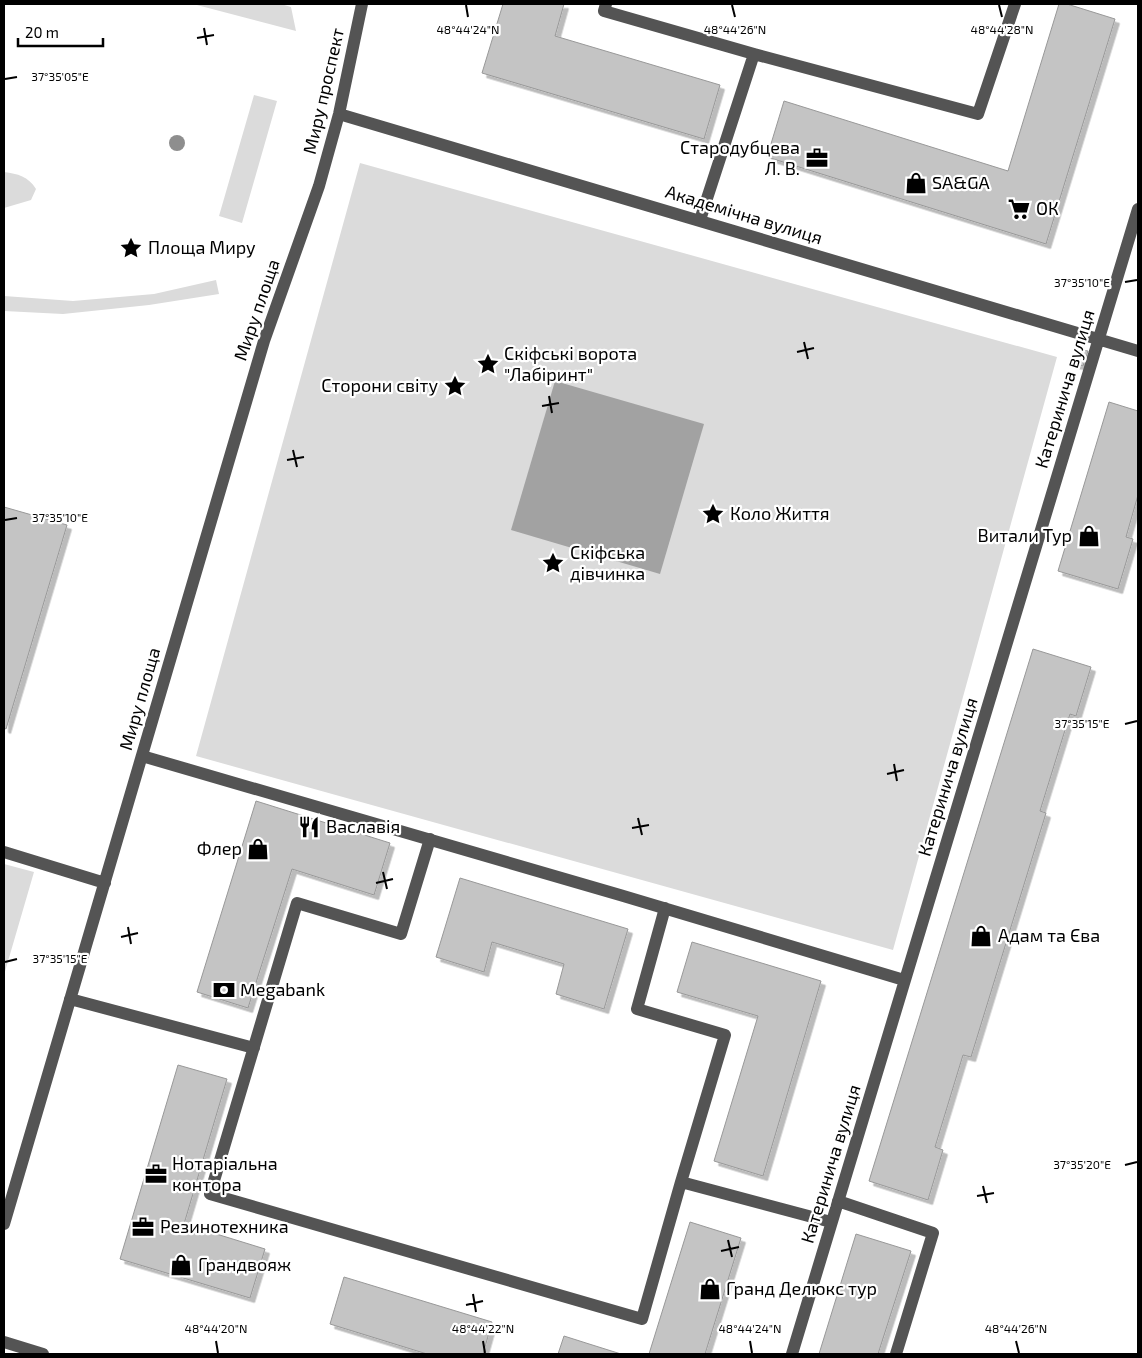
<svg xmlns="http://www.w3.org/2000/svg" width="1142" height="1358" font-family="'Exo 2',sans-serif">
  <style>
    .green { fill: #dbdbdb }
    .water { fill: #a2a2a2 }
    .building { fill: #c4c4c4; stroke: #989898; filter: url(#shadow) }
    .lines { fill: none; stroke-linecap: round; stroke-linejoin: round }
    .minor { stroke: #545454; stroke-width: 12 }
    .tree { fill: #8e8e8e }
    .ticks { fill: none; stroke: #000; stroke-width: 2 }
    .labels { text-anchor: middle; stroke-width: 4.5; stroke-linejoin: round; paint-order: stroke }
    .street-label { font-size: 18px; fill: #000; stroke: #fff }
    .poi-label { font-size: 18px; fill: #000; stroke: #fff; text-anchor: start }
    .ticks-label { font-size: 12px; text-anchor: middle; fill: #000; stroke: #fff; stroke-width: 4.5; stroke-linejoin: round; paint-order: stroke }
  </style>
  <defs>
    <filter id="shadow"><feDropShadow dx="4.5" dy="4.5" stdDeviation="0" flood-color="#0004"/></filter>
  </defs>
  <rect width="100%" height="100%" fill="#fff"/>
  <path class="green" d="M193,4H281L291,7L296,31Z
    M254,95L277,101L242,223L219,216Z
    M360,163L1057,357L893,950L196,756Z
    M4,172C18,174 28,176 36,189L31,200L4,208Z
    M216,280L219,294L149,305L63,314L4,311V296L73,301L154,294Z
    M4,864L34,872L4,975Z"/>
  <path class="water" d="M555,381L704,424L660,574L511,530Z"/>
  <path class="building" d="M503,4H564L555,36L720,85L704,139L482,73Z
    M1059,4H1067L1115,19L1046,244L767,157L784,101L1008,171Z
    M1078,349L1088,351L1083,366L1074,364Z
    M1109,402L1138,411V495L1126,537L1133,539L1118,589L1058,571Z
    M4,507L67,525L6,729L4,728Z
    M1033,649L1091,667L1076,716L1070,714L1040,811L1046,813L971,1057L963,1055L935,1147L943,1150L928,1200L869,1181Z
    M256,801L390,843L374,895L292,869L248,1008L197,992Z
    M460,878L628,929L604,1009L556,994L564,964L492,942L484,972L436,957Z
    M692,942L821,981L763,1176L714,1161L758,1016L677,992Z
    M178,1065L227,1079L184,1224L265,1249L250,1298L120,1259Z
    M690,1222L741,1238L705,1354H649Z
    M856,1234L911,1251L878,1354H819Z
    M344,1277L492,1322L483,1354H427L330,1324Z
    M564,1336L586,1343L621,1354H558Z"/>
  <g class="lines">
    <path class="minor" d="M606,4L604,11L754,54L978,114L1015,4
      M339,114L1138,351
      M700,220L754,54
      M142,756L620,895L904,980
      M430,839L401,934L297,903L210,1194L642,1319L681,1182
      M4,852L105,883
      M665,908L637,1009L725,1035L681,1182L831,1222
      M70,999L254,1048
      M838,1201L933,1233L896,1354
      M4,1224L264,341L319,186L339,114L362,4
      M4,1342L43,1354
      M792,1354L1138,209"/>
  </g>
  <circle class="tree" cx="177" cy="143" r="8"/>
  <path class="ticks" d="M466,5L468,17M732,5L735,17M999,5L1002,17M204,28L207,45M197,38L214,35M5,79L17,77M1125,282L1137,280M804,342L808,359M797,352L814,348M549,396L552,413M542,406L559,403M293,450L297,467M287,460L304,457M5,520L17,518M1125,724L1137,721M894,764L897,781M887,774L904,770M638,818L642,835M632,828L649,825M383,872L387,889M376,883L393,879M128,927L131,944M121,937L138,933M5,962L17,959M1125,1165L1137,1162M983,1186L987,1203M977,1196L994,1193M728,1240L732,1257M721,1251L739,1247M473,1294L476,1312M466,1305L483,1301M216,1341L218,1353M483,1341L485,1353M750,1341L752,1353M1016,1341L1019,1353"/>
  <defs>
    <g id="office-bare" transform="scale(1.725)"><path d="M-6-3h4V-5.5h4V-3h4V5H-6ZM-1-4.5V-3h2v-1.5ZM-6 0V1H6V0Z" fill="#000" stroke="#fff" stroke-width="2.5" paint-order="stroke"/></g>
    <g id="shop-bare" transform="scale(1.725)"><path d="M-5-2.5h2.3a2.7 3.5 0 0 1 5.4 0H5L5.5 6h-11ZM-1.5-2.5h3a1.5 2.3 0 0 0-3 0Z" fill="#000" stroke="#fff" stroke-width="2.5" paint-order="stroke"/></g>
    <g id="supermarket-bare" transform="scale(1.725)"><path d="M-6-5.5h2.5l.6 2H6L4.5 2H-2.5L-4.4-4H-6ZM-1.5 3.2a1.3 1.3 0 1 0 .1 0ZM3 3.2a1.3 1.3 0 1 0 .1 0Z" fill="#000" stroke="#fff" stroke-width="2.5" paint-order="stroke"/></g>
    <g id="sight-bare" transform="scale(1.725)"><path d="M0-6L1.8-2.2L6-1.7L2.9 1.2L3.7 5.4L0 3.3L-3.7 5.4L-2.9 1.2L-6-1.7L-1.8-2.2Z" fill="#000" stroke="#fff" stroke-width="2.5" paint-order="stroke"/></g>
    <g id="restaurant-bare" transform="scale(1.725)"><path d="M-5-6h1v4h1v-4h1v4h1v-4h1v5L-1.5 .5V6h-2V.5L-5-1ZM5-6V6H3V1.5H1.5Q1.5-4 5-6Z" fill="#000" stroke="#fff" stroke-width="2.5" paint-order="stroke"/></g>
    <g id="bank-bare" transform="scale(1.725)"><path d="M-6-4H6V4H-6ZM0-2.3a2.3 2.3 0 1 0 0 4.6a2.3 2.3 0 1 0 0-4.6Z" fill="#000" stroke="#fff" stroke-width="2.5" paint-order="stroke"/></g>
  </defs>
  <g fill-rule="evenodd">
    <use href="#office-bare" x="817" y="158"/>
    <use href="#shop-bare" x="916" y="183"/>
    <use href="#supermarket-bare" x="1019" y="209"/>
    <use href="#sight-bare" x="131" y="248"/>
    <use href="#sight-bare" x="488" y="364"/>
    <use href="#sight-bare" x="455" y="386"/>
    <use href="#sight-bare" x="713" y="514"/>
    <use href="#shop-bare" x="1089" y="536"/>
    <use href="#sight-bare" x="553" y="563"/>
    <use href="#restaurant-bare" x="309" y="827"/>
    <use href="#shop-bare" x="258" y="849"/>
    <use href="#shop-bare" x="981" y="936"/>
    <use href="#bank-bare" x="224" y="990"/>
    <use href="#office-bare" x="156" y="1174"/>
    <use href="#office-bare" x="143" y="1227"/>
    <use href="#shop-bare" x="181" y="1265"/>
    <use href="#shop-bare" x="710" y="1289"/>
  </g>
  <g class="labels">
    <g class="street-label">
      <text transform="translate(324 91) rotate(-77)" y="6">Миру проспект</text>
      <text transform="translate(744 215) rotate(17)" y="6">Академічна вулиця</text>
      <text transform="translate(257 310) rotate(-71)" y="6">Миру площа</text>
      <text transform="translate(1065 389) rotate(-73)" y="6">Катеринича вулиця</text>
      <text transform="translate(140 699) rotate(-74)" y="6">Миру площа</text>
      <text transform="translate(948 777) rotate(-73)" y="6">Катеринича вулиця</text>
      <text transform="translate(831 1164) rotate(-73)" y="6">Катеринича вулиця</text>
    </g>
    <g class="poi-label">
      <text x="800" y="154" text-anchor="end">Стародубцева<tspan x="800" dy="21">Л. В.</tspan></text>
      <text x="932" y="189">SA&amp;GA</text>
      <text x="1036" y="215">ОК</text>
      <text x="148" y="254">Площа Миру</text>
      <text x="504" y="360">Скіфські ворота<tspan x="504" dy="21">"Лабіринт"</tspan></text>
      <text x="438" y="392" text-anchor="end">Сторони світу</text>
      <text x="730" y="520">Коло Життя</text>
      <text x="1072" y="542" text-anchor="end">Витали Тур</text>
      <text x="570" y="559">Скіфська<tspan x="570" dy="21">дівчинка</tspan></text>
      <text x="326" y="833">Ваславія</text>
      <text x="242" y="855" text-anchor="end">Флер</text>
      <text x="998" y="942">Адам та Єва</text>
      <text x="240" y="996">Megabank</text>
      <text x="172" y="1170">Нотаріальна<tspan x="172" dy="21">контора</tspan></text>
      <text x="160" y="1233">Резинотехника</text>
      <text x="198" y="1271">Грандвояж</text>
      <text x="726" y="1295">Гранд Делюкс тур</text>
    </g>
  </g>
  <g class="ticks-label">
    <text x="468" y="34">48°44'24"N</text>
    <text x="735" y="34">48°44'26"N</text>
    <text x="1002" y="34">48°44'28"N</text>
    <text x="60" y="81">37°35'05"E</text>
    <text x="1082" y="287">37°35'10"E</text>
    <text x="60" y="522">37°35'10"E</text>
    <text x="1082" y="728">37°35'15"E</text>
    <text x="60" y="963">37°35'15"E</text>
    <text x="1082" y="1169">37°35'20"E</text>
    <text x="216" y="1333">48°44'20"N</text>
    <text x="483" y="1333">48°44'22"N</text>
    <text x="750" y="1333">48°44'24"N</text>
    <text x="1016" y="1333">48°44'26"N</text>
  </g>
  <rect width="1142" height="1358" fill="none" stroke="#000000" stroke-width="10"/>
  <path d="M18 38v8h85v-8" fill="none" stroke="#000000" stroke-width="2.5"/>
  <text x="25" y="38" font-size="15" fill="#000000" stroke="#ffffff" stroke-width="4" paint-order="stroke">20 m</text>
</svg>
